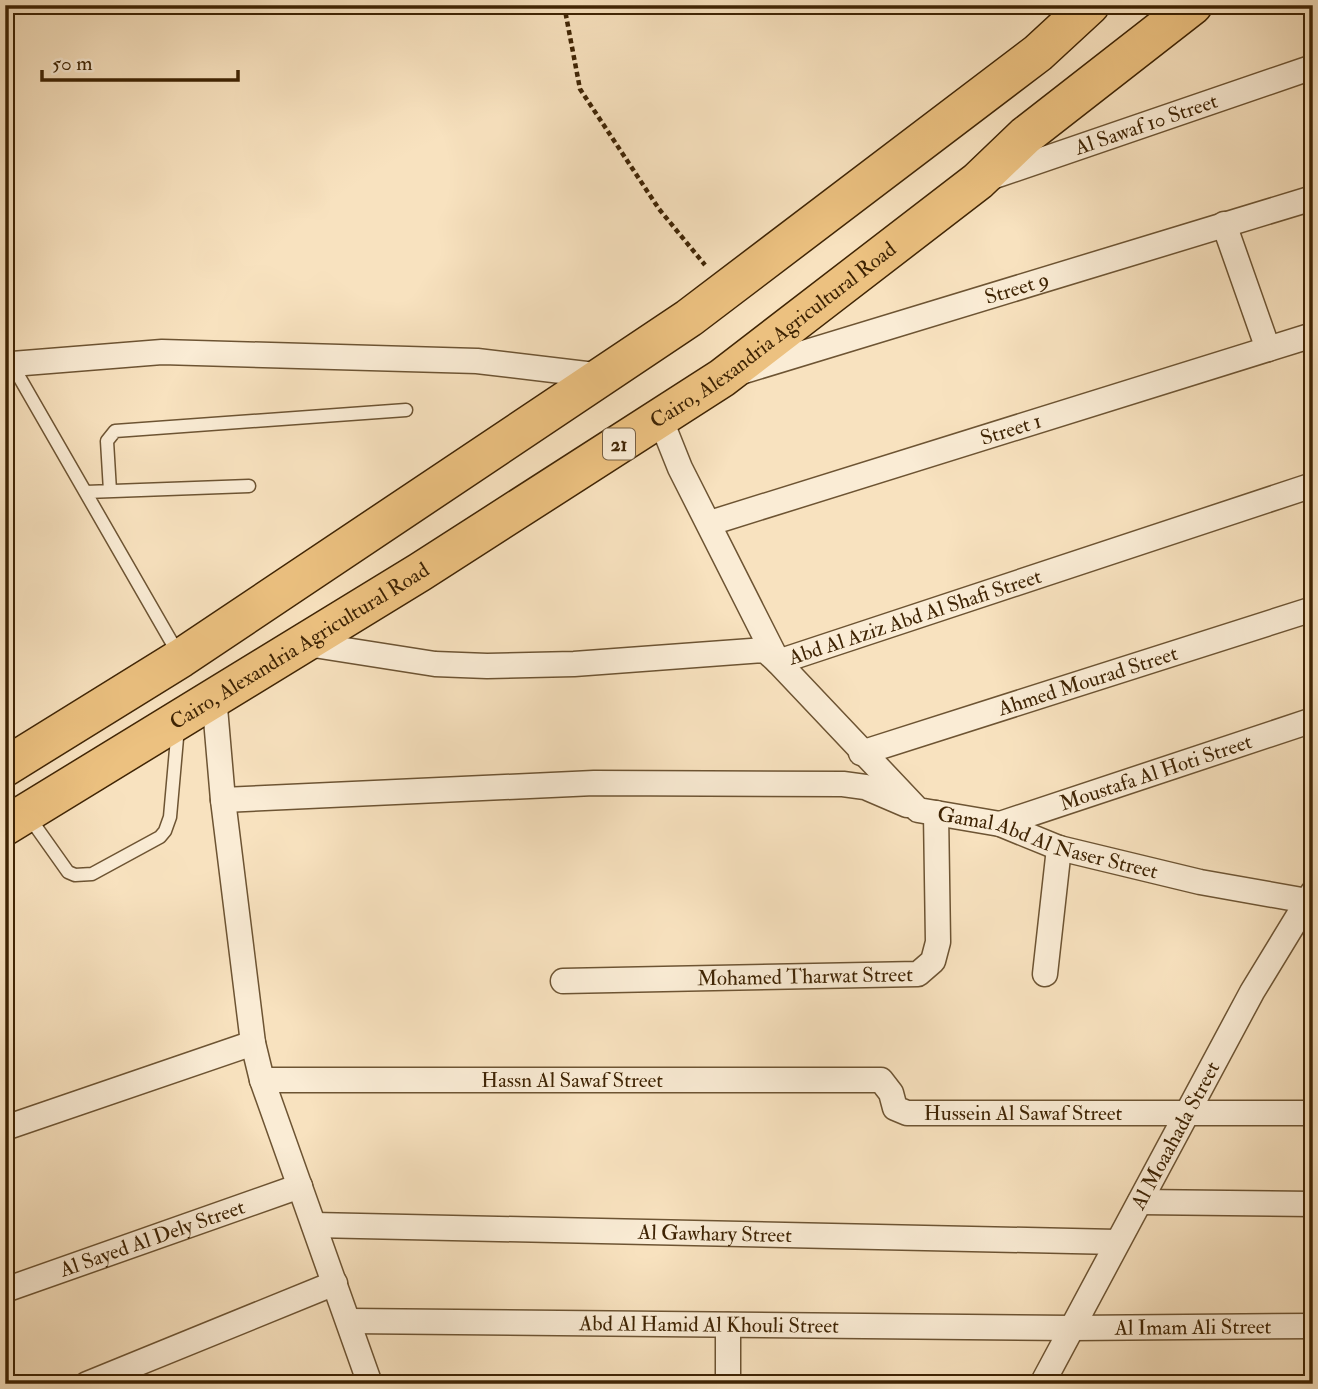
<svg xmlns="http://www.w3.org/2000/svg" width="1318" height="1389" font-family="'IM FELL Double Pica',serif">
  <style>
    .lines { fill: none; stroke-linecap: round; stroke-linejoin: round }
    .lane-casing { stroke: #6d5433; stroke-width: 15 }
    .street-casing { stroke: #6d5433; stroke-width: 27 }
    .highway-casing { stroke: #3f2404; stroke-width: 41 }
    .path { stroke: #3f2404; stroke-width: 4.5; stroke-dasharray: 5 3.5; stroke-linecap: butt }
    .lane { stroke: #faecd5; stroke-width: 12 }
    .street { stroke: #faecd5; stroke-width: 24 }
    .highway { stroke: #ecc180; stroke-width: 38 }
    .labels { text-anchor: middle; stroke-width: 6; stroke-linejoin: round; paint-order: stroke }
    .shield { fill: #faecd5; stroke: #776043; stroke-width: 2 }
    .shield-label { font-size: 19px; font-weight: bold; fill: #3f2404 }
    .street-label { font-size: 21px; fill: #3f2404; stroke: #faecd5 }
  </style>
  <rect width="100%" height="100%" fill="#f8e2bf"/>
  <filter id="stains"><feTurbulence type="fractalNoise" baseFrequency=".00286" numOctaves="4"/><feColorMatrix values="0 0 0 0 .2 0 0 0 0 .09 0 0 0 0 .02 0 0 0 .5 -.17"/></filter>
  <radialGradient id="worn" r=".72"><stop offset=".6" stop-color="#630" stop-opacity="0"/><stop offset="1" stop-color="#630" stop-opacity=".3"/></radialGradient>
  <g class="lines">
    <g class="lane-casing">
      <path id="lane" d="M10,361L179,655
        M110,491L107,441L115,431L406,410
        M86,492L249,486
        M29,817L68,872L75,875L92,874L160,837L165,831L170,817L178,727"/>
    </g>
    <g class="street-casing">
      <g id="street">
        <path id="s1" d="M989,178L1313,67"/>
        <path d="M1224,224L1268,349"/>
        <path d="M12,364L162,352L477,361L603,376"/>
        <path id="s2" d="M744,371L1313,198"/>
        <path id="s3" d="M660,418L680,468L778,662L918,810L1000,824L1059,848L1200,882L1313,902"/>
        <path id="s4" d="M710,523L1313,335"/>
        <path id="s5" d="M301,643L435,664L487,666L574,664L765,650L778,662L1313,485"/>
        <path d="M214,696L223,800L253,1043L262,1080L370,1384"/>
        <path id="s6" d="M861,753L1313,609"/>
        <path d="M223,800L594,783L843,784L865,787L907,805"/>
        <path id="s7" d="M1000,824L1313,720"/>
        <path d="M1045,974L1059,848"/>
        <path id="s8" d="M563,981L918,974L933,961L938,942L936,813"/>
        <path id="s9" d="M262,1080H881L891,1093L895,1108L907,1113H1313"/>
        <path d="M5,1128L253,1043"/>
        <path d="M1140,1202L1313,1204"/>
        <path id="s10" d="M314,1225L1117,1242"/>
        <path id="s11" d="M5,1290L300,1186"/>
        <path id="s12" d="M349,1321L1072,1328L1313,1326"/>
        <path d="M87,1384L335,1283"/>
        <path d="M728,1384V1325"/>
        <path id="s13" d="M1042,1384L1252,992L1313,892"/>
      </g>
    </g>
    <g class="highway-casing">
      <g id="highway">
        <path d="M5,767L181,658L689,318L1038,53L1090,5"/>
        <path id="s14" d="M5,826L420,572L722,378L978,181L1025,136L1193,5"/>
      </g>
    </g>
    <path class="path" d="M564,5L580,89L659,209L705,265"/>
    <use href="#lane" class="lane"/>
    <use href="#street" class="street"/>
    <use href="#highway" class="highway"/>
  </g>
  <g class="labels">
    <rect class="shield" x="603" y="428.5" width="32" height="31" rx="5"/>
    <g class="shield-label">
      <text x="619" y="451">21</text>
    </g>
    <g class="street-label">
      <text dy="7" stroke="none"><textPath href="#s1" startOffset="166">Al Sawaf 10 Street</textPath></text>
      <text dy="7" stroke="none"><textPath href="#s2" startOffset="285">Street 9</textPath></text>
      <text dy="7" stroke="none"><textPath href="#s14" startOffset="912">Cairo, Alexandria Agricultural Road</textPath></text>
      <text dy="7" stroke="none"><textPath href="#s4" startOffset="315">Street 1</textPath></text>
      <text dy="7" stroke="none"><textPath href="#s5" startOffset="628">Abd Al Aziz Abd Al Shafi Street</textPath></text>
      <text dy="7" stroke="none"><textPath href="#s14" startOffset="345">Cairo, Alexandria Agricultural Road</textPath></text>
      <text dy="7" stroke="none"><textPath href="#s6" startOffset="238">Ahmed Mourad Street</textPath></text>
      <text dy="7" stroke="none"><textPath href="#s7" startOffset="164">Moustafa Al Hoti Street</textPath></text>
      <text dy="7" stroke="none"><textPath href="#s3" startOffset="609">Gamal Abd Al Naser Street</textPath></text>
      <text dy="7" stroke="none"><textPath href="#s8" startOffset="242">Mohamed Tharwat Street</textPath></text>
      <text dy="7" stroke="none"><textPath href="#s9" startOffset="310">Hassn Al Sawaf Street</textPath></text>
      <text dy="7" stroke="none"><textPath href="#s9" startOffset="780">Hussein Al Sawaf Street</textPath></text>
      <text dy="7" stroke="none"><textPath href="#s13" startOffset="282">Al Moaahada Street</textPath></text>
      <text dy="7" stroke="none"><textPath href="#s10" startOffset="401">Al Gawhary Street</textPath></text>
      <text dy="7" stroke="none"><textPath href="#s11" startOffset="156">Al Sayed Al Dely Street</textPath></text>
      <text dy="7" stroke="none"><textPath href="#s12" startOffset="360">Abd Al Hamid Al Khouli Street</textPath></text>
      <text dy="7" stroke="none"><textPath href="#s12" startOffset="844">Al Imam Ali Street</textPath></text>
    </g>
  </g>
  <rect width="1318" height="1389" fill="none" stroke="#f8e2bf" stroke-width="28"/>
  <rect x="7" y="7" width="1304" height="1375" fill="none" stroke="#3f2404" stroke-width="3.5"/>
  <rect x="14" y="14" width="1290" height="1361" fill="none" stroke="#3f2404" stroke-width="2"/>
  <path d="M42 70v10h196v-10" fill="none" stroke="#3f2404" stroke-width="3.5"/>
  <text x="52" y="70" font-size="21" fill="#3f2404" stroke="#faecd5" stroke-width="5" paint-order="stroke">50 m</text>
  <rect width="100%" height="100%" filter="url(#stains)"/>
  <rect width="100%" height="100%" fill="url(#worn)"/>
</svg>
